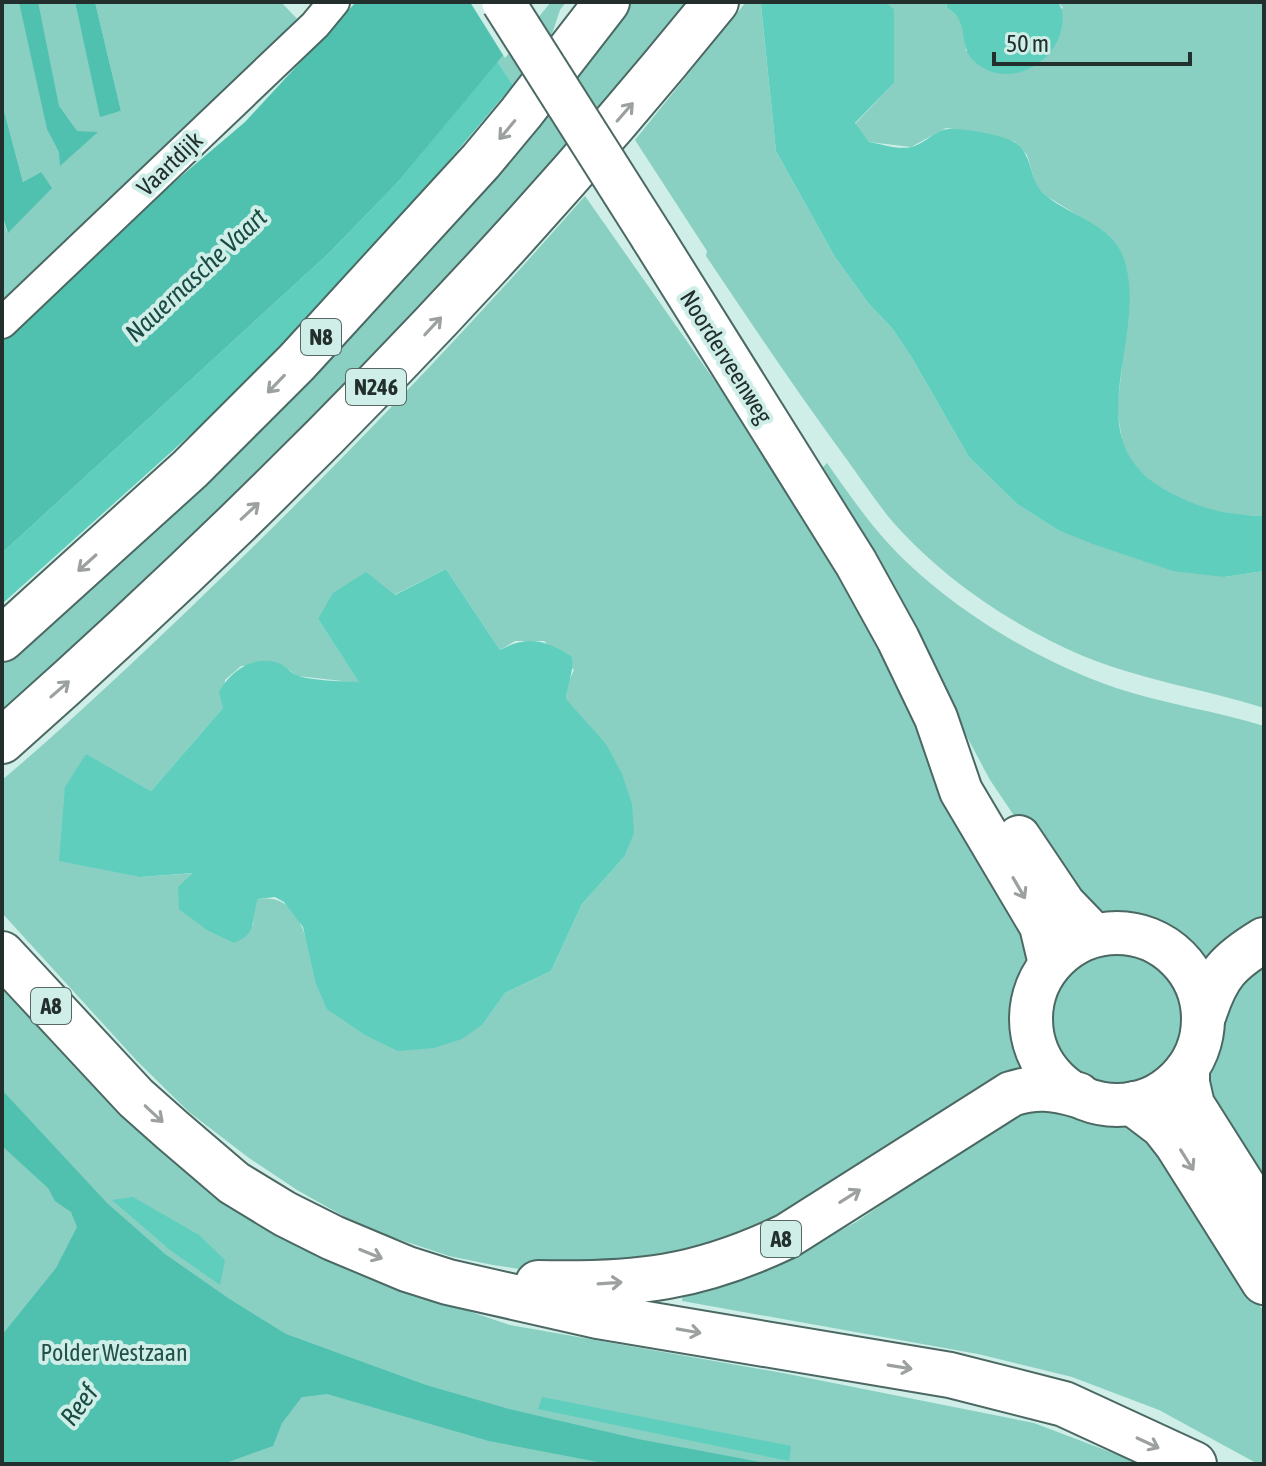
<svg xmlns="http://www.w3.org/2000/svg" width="1266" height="1466" font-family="'Asap Condensed',sans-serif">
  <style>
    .green { fill: #89d0c3; fill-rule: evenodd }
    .forest { fill: #5fcebd }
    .water { fill: #50c1af }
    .pier { fill: #ceeee7 }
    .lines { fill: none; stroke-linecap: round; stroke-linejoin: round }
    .street-casing { stroke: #4c6863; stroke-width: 34 }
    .secondary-casing { stroke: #4c6863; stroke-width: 46 }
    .highway-casing { stroke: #4c6863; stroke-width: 48 }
    .street { stroke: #fff; stroke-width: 30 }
    .secondary { stroke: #fff; stroke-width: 42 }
    .highway { stroke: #fff; stroke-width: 44 }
    .secondary-bridge-casing { stroke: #4c6863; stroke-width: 46; stroke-linecap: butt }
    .secondary-bridge { stroke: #fff; stroke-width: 42 }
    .oneway { stroke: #9ca1a0 }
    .labels { text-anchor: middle; stroke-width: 8; stroke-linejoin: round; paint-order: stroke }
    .shield { fill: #ceeee7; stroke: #566865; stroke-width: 2 }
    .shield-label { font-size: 22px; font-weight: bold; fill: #232f2d }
    .street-label { font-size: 24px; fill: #232f2d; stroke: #ceeee7 }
    .park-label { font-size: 24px; fill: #21514a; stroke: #ceeee7 }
    .water-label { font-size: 26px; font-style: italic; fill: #1a4b44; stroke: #ceeee7 }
  </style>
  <rect width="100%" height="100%" fill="#ceeee7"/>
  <path class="green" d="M2,2H75L101,116L121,111L95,2H281L302,24L2,307V215L7,232L41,172L23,182L2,103Z
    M547,2H566L560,10L551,37L513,85L497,61Z
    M631,2H689L561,156L261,475L2,724V664C107,570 216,478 314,376C428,259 534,133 631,2Z
    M746,2H771L761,6L776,151L835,257L869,304L892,328L912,358L969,457L1017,504L1058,530L1224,577L1264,571V708C1204,689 1141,680 1083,656C1011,625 938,576 887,515C870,493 854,469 837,446C792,384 749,320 706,256L707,251L635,140Z
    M886,2H946L947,8C964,17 965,34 966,51L1063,8L1058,2H1264V516L1231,515L1193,505L1155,484L1134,466L1123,447L1117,408L1122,367V254L1103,231L1048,197L1037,188L1027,155L1015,142L982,133L946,128L911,147L869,142L855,124L894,83V9Z
    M585,196L745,424L820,542L1031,930L1034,966L1018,1018L1020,1035L1031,1071L697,1263L532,1271L493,1265L449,1256L386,1235L345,1217L297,1190L249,1158L189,1112L137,1061L2,913V780C66,726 126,669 186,612C325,479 458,341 585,196ZM446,569L500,650L515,641H544L574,670L567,685L566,699L574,711L624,857L582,904L551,971L505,993L483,1024L309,948C301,920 291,894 258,899L254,909L253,926L196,873L141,877L85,754L151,791L223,708L225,680L241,666L281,664L297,676L360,683L318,619L394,595Z
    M827,463C842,484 857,506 874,527C932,598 1029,658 1116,688C1164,704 1216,711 1264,726V925L1210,963L1201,967L1176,945L1161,936L1144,928L1110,924L1042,857L990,780L925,658L867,538L823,467Z
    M1048 1022a70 70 0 1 1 140 0a70 70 0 1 1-140 0Z
    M1264,958V1180L1198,1071L1204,1059L1220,1005Z
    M2,985L53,1044L119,1112L192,1174L432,1299L510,1325L783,1373L1034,1423L1142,1464H2Z
    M1031,1103L1090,1118L1123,1121L1153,1137L1264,1312V1464H1258L1159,1410L1072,1377L978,1354L682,1301L683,1293L724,1286L775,1265L856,1222Z"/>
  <path class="forest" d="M771,2H886L894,9V83L855,123L869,142C881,144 898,150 911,147C922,145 932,134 943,130C955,126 1003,135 1014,142C1033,153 1029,180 1043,193C1068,216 1109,222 1123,256C1152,336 1071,438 1166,490C1200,509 1225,515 1264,516V571L1224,577L1173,571L1093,544L1058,530L1017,504L969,457L912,358L892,328L869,304L835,257L776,151L761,5Z
    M946,2H1058C1065,12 1063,26 1059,37C1046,71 1001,88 973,60C958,45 970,20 947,8Z
    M497,61L513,85L377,246L259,373L2,604V553L328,254L398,182Z
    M446,569L500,650C527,635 547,640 572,657C574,673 567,684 566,699L606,744L622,774L632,804L634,833L624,857L582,904L551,971L505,993L483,1024L462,1039L434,1048L398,1051L365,1035L327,1009L316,984L303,927L284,902L275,897L258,899C250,920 259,933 234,943L207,930L179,909L178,887L193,873L141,877L59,861L65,787L86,754L151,791L223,708L219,692C230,671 255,653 281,664C287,667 291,673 296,675C310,681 343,681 359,682L318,619L333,593L366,572L395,595Z
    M133,1197L199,1235L225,1260L220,1285L170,1250L112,1200Z
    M542,1397L791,1446L789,1461L538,1409Z"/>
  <path class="water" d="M19,2H38L59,106L77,131L98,132L60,166L59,152L47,129Z
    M75,2H95L121,111L100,117Z
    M356,2H547L398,182L328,254L2,553V336L152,201L245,122Z
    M2,103L23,182L41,172L52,188L8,233L2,215Z
    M2,1090L107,1203L165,1254L228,1298L286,1334L426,1385L509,1409L638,1439L770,1464H608L489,1441L327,1394L302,1397L282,1423L273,1446L223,1464H2V1335L56,1268L77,1227L71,1212L55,1201L48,1188L2,1146Z"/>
  <path class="pier" d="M470,2H551L505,58Z"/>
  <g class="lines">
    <g class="street-casing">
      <path id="street" d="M2,323L315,25L334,2"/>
    </g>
    <g class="secondary-casing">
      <path id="secondary" d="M652,237L856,563L898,639L936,718L961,791L1041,926L1050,964
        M1019,837L1064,904L1094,935
        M1031 1019a86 86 0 1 1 172 0a86 86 0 1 1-172 0Z"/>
    </g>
    <g class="highway-casing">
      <path id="highway" d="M2,639L190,469L297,362L481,161L521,113L607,2
        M2,741C259,513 500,269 716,2
        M2,954L136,1098L172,1130L234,1183L285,1214L333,1238L407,1269L448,1282L598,1316L950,1375L1064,1404L1194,1464
        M1204,1014C1217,974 1228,962 1264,940
        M1187,1071V1083L1192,1105L1264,1219
        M1134,1104L1163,1126L1177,1144L1264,1282
        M538,1283C637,1285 697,1279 787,1236L1011,1094C1036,1086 1053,1088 1078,1095"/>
    </g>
    <use href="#street" class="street"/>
    <use href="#secondary" class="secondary"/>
    <use href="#highway" class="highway"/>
    <g class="secondary-bridge-casing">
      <path id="secondary-bridge" d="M503,2L652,237"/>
    </g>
    <use href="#secondary-bridge" class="secondary-bridge"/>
  </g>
  <defs><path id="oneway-shaft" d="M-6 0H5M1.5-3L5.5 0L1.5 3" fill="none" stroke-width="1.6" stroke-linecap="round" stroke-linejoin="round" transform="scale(2)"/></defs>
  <g class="oneway">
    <use href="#oneway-shaft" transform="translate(625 112) rotate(-49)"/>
    <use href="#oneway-shaft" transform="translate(507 130) rotate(130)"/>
    <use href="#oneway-shaft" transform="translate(433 326) rotate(-47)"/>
    <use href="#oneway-shaft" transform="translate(276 384) rotate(134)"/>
    <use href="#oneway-shaft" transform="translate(250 511) rotate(-43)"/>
    <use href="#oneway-shaft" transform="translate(87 563) rotate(138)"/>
    <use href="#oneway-shaft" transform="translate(60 689) rotate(-41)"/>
    <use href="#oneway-shaft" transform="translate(1019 888) rotate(60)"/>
    <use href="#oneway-shaft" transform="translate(154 1114) rotate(43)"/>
    <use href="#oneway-shaft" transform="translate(1187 1160) rotate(58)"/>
    <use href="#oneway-shaft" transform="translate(850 1196) rotate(-32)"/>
    <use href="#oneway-shaft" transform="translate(371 1254) rotate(22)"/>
    <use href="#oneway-shaft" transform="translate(610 1283) rotate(-4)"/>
    <use href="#oneway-shaft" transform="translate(689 1331) rotate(10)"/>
    <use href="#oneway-shaft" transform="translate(900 1367) rotate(9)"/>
    <use href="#oneway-shaft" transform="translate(1148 1443) rotate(25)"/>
  </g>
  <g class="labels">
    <g class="shield">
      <rect x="301" y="319" width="40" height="36" rx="6"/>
      <rect x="346" y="369" width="60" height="36" rx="6"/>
      <rect x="31" y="988" width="40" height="36" rx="6"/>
      <rect x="761" y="1221" width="40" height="36" rx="6"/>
    </g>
    <g class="shield-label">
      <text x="321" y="345">N8</text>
      <text x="376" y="395">N246</text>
      <text x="51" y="1014">A8</text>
      <text x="781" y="1247">A8</text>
    </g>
    <g class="street-label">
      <text transform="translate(170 164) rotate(-44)" y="8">Vaartdijk</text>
      <text transform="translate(726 357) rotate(58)" y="8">Noorderveenweg</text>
    </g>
    <g class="park-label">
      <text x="114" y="1361">Polder Westzaan</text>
    </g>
    <g class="water-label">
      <text transform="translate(196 275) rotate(-43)" y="9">Nauernasche Vaart</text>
      <text transform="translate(79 1405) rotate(-53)" y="9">Reef</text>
    </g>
  </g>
  <rect width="1266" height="1466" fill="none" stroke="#232f2d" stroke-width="8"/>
  <path d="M994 52v12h196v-12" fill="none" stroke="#232f2d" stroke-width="4"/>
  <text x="1006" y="52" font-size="24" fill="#232f2d" stroke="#ceeee7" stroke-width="6" paint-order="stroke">50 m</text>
</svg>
